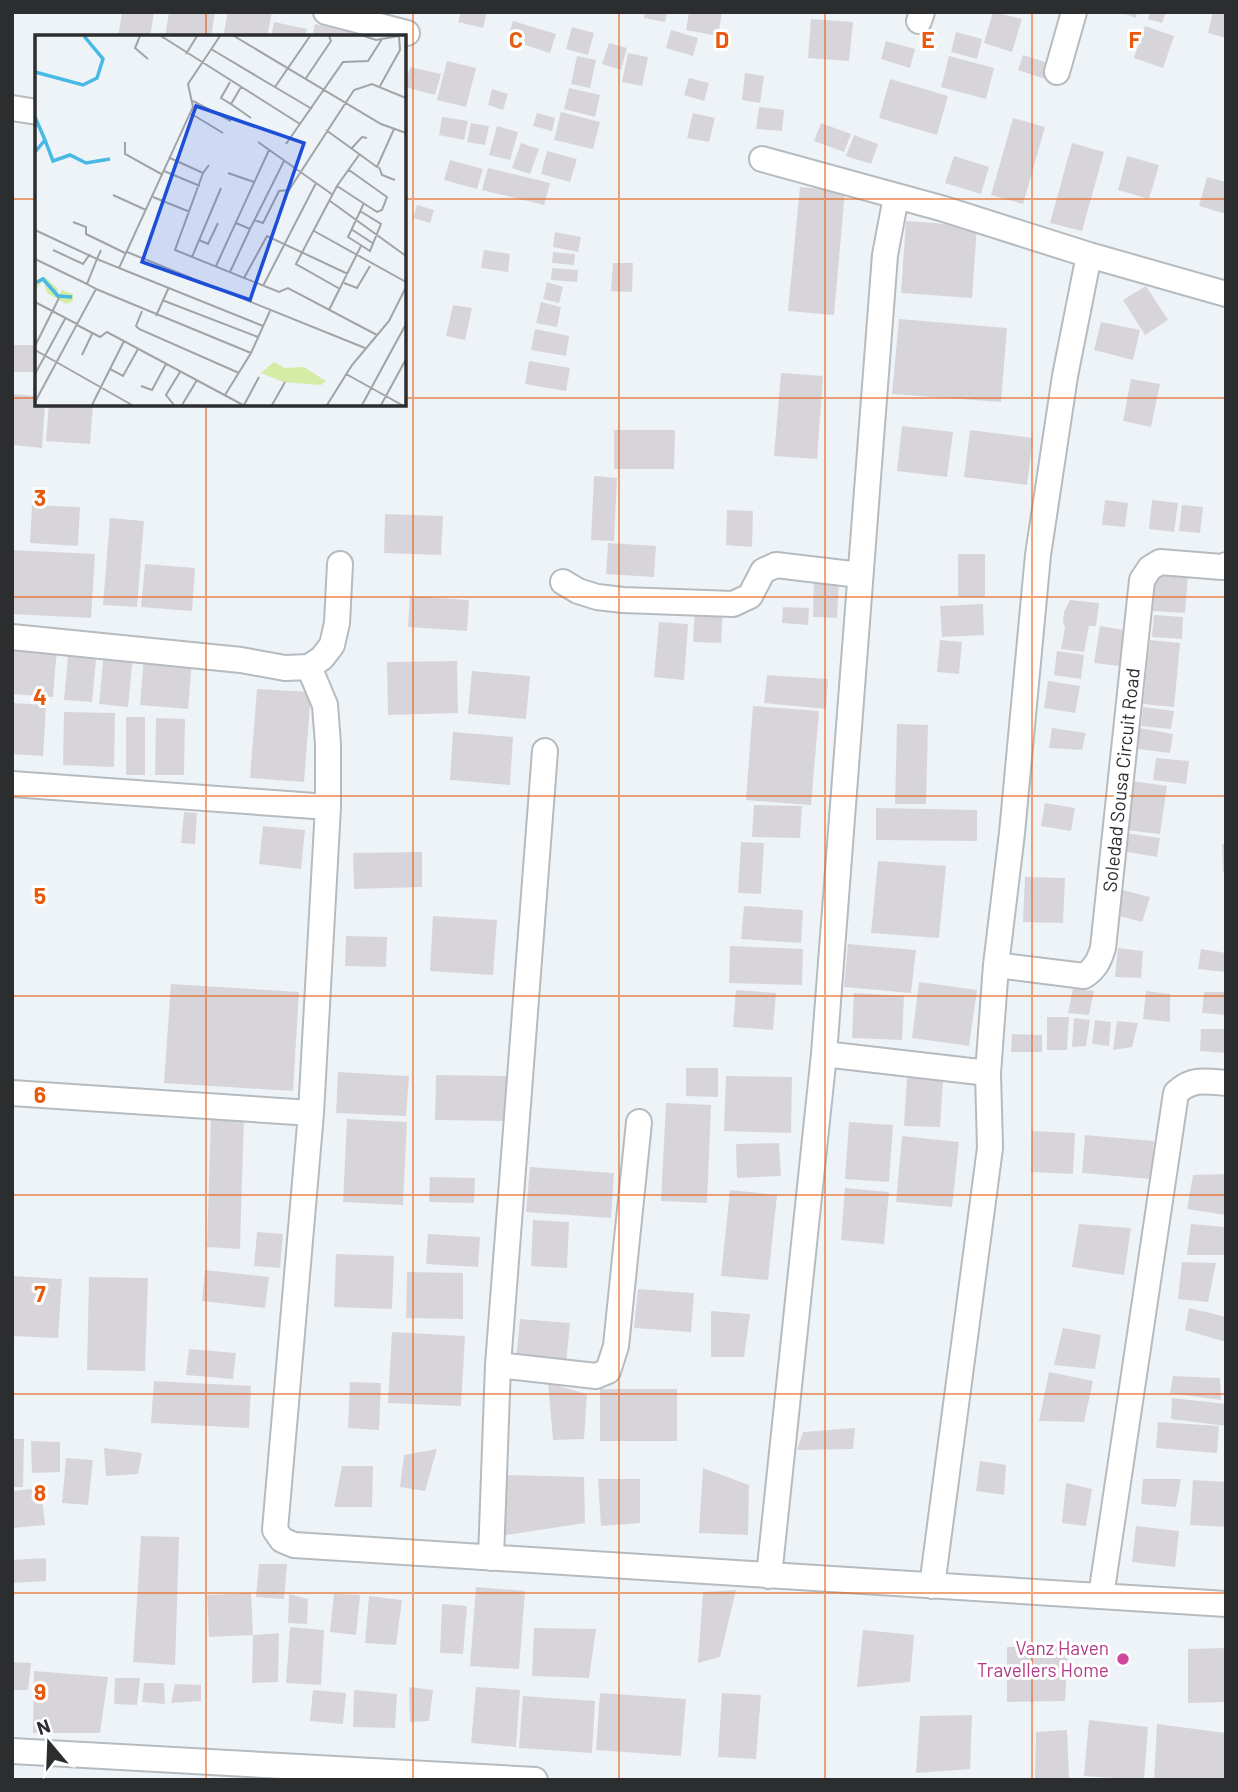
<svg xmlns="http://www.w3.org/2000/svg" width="1238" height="1792" font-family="Barlow,sans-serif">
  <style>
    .building { fill: #d8d5da }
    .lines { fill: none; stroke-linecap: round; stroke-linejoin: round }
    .minor-casing { stroke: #b6bbbf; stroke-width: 28 }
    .minor { stroke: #fff; stroke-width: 24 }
    .grid { fill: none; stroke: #e8590c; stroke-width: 2; stroke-opacity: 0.55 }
    .hotel-dot { fill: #d1479c; stroke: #fff; stroke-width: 2.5 }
    .labels { text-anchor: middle; stroke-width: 6; stroke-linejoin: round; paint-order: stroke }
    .street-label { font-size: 19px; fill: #2b2d2e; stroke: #fff }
    .hotel-label { font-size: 19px; fill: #b23c85; stroke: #fff; text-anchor: end }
    .inset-river { fill: none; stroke: #47b9e4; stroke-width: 3.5 }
    .inset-road { fill: none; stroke: #a0a4a7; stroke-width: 2 }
    .view { fill: #1d4ed8; fill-opacity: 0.15; stroke: #1d4ed8; stroke-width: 3.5 }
    .inset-edge { fill: none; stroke: #2b2d2e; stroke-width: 3.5 }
    .grid-label { font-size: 23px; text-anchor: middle; font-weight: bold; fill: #e8590c; stroke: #fff; stroke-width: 6; stroke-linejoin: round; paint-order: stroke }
  </style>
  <rect width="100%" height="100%" fill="#eef3f8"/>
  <path class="building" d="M122,12H154L150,37H118Z
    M169,12H215L211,37H165Z
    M228,12H272L267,37H223Z
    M461,12H487L483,28L458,22Z
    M645,12H667L665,22L644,18Z
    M689,12H722L718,36L686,30Z
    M993,12L1022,19L1012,52L984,43Z
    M1120,12H1137L1136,18Z
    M1150,12H1166L1162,23L1148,19Z
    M1213,12H1226V38L1208,33Z
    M811,19L853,22L849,61L808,58Z
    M513,21L556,34L550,53L507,39Z
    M274,22L307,29L305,37H271Z
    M315,24L365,36V37H312Z
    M1145,26L1174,36L1163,68L1134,58Z
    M572,27L594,33L588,55L566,49Z
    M671,30L698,38L693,56L666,48Z
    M956,32L982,39L977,59L951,52Z
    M886,41L915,49L910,68L881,59Z
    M609,43L627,48L621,70L602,64Z
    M628,53L648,57L642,86L622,82Z
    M1023,55L1051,64L1046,79L1018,70Z
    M577,56L596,60L590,88L571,84Z
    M949,56L994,68L986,99L941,87Z
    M447,61L476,68L466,107L437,100Z
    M410,67L441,74L435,95L405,87Z
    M745,73L764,76L760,103L742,100Z
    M689,78L709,83L704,101L684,95Z
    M890,79L948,96L937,135L879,118Z
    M569,88L600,95L595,117L564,109Z
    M492,89L508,94L503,110L488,105Z
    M759,107L784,110L782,131L756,129Z
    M561,112L600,122L593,149L554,140Z
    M537,113L555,118L552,131L533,126Z
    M693,113L715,118L709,142L687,138Z
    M442,117L468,121L464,140L439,135Z
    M1013,118L1045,127L1023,204L991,195Z
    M471,123L489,126L485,145L467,142Z
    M821,123L851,134L844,152L814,141Z
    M497,126L518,132L510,160L489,155Z
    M854,135L878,144L871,164L846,156Z
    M521,143L539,149L530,174L512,168Z
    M1072,143L1104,152L1082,231L1050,223Z
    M547,151L577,159L570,182L541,174Z
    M954,156L989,167L981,194L945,183Z
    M1127,156L1159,165L1149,199L1118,190Z
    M450,160L483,169L477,189L444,180Z
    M488,168L550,183L544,205L482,190Z
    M1207,177L1226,182V214L1199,206Z
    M800,187L845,191L834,315L788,311Z
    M417,205L434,210L430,223L413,218Z
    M906,221L977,226L972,298L901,293Z
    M555,232L581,237L578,252L553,247Z
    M484,250L510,254L508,272L481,268Z
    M553,252L575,254L574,265L552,263Z
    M613,263H633L632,292L611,291Z
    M552,268L578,270L577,282L551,280Z
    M547,282L563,287L559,303L543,299Z
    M1146,286L1168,320L1145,335L1123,300Z
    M541,302L561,307L557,327L536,323Z
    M453,305L472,308L465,340L446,336Z
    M899,319L1007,328L1001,402L892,394Z
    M1101,322L1140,330L1133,360L1094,350Z
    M535,329L569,336L566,356L531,350Z
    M12,345H37V372H12Z
    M529,361L570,368L566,391L525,384Z
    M781,373L823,376L817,459L774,456Z
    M1131,379L1160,384L1151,427L1123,421Z
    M12,394L37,396V404H45L42,448L12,445Z
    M49,404H93L90,444L46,441Z
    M902,426L953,432L947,477L897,471Z
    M614,430H675L674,469H614Z
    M970,430L1033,438L1027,485L964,477Z
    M594,476L617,478L614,541L591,540Z
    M1105,500L1128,503L1125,527L1102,525Z
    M1152,500L1178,503L1174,532L1149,529Z
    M32,505L80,507L78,546L30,543Z
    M1182,505L1203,507L1200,533L1179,531Z
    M727,510L753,511L752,547L726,545Z
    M385,514L443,516L441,555L384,553Z
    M110,518L144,521L137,607L103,605Z
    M608,543L656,546L654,577L606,574Z
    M12,550L95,554L91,618L12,614Z
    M958,554H985V597H958Z
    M145,564L195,568L192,611L141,607Z
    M1156,573L1188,575L1185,613L1153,611Z
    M814,577L839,578L837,618L813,617Z
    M410,596L469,600L467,631L408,627Z
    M1070,600L1099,603L1096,626H1089L1084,652L1061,649L1065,627L1063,622L1064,612Z
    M983,604L984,635L942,637L940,606Z
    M695,606L723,607L721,643L693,642Z
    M783,607L809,608L808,625L782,623Z
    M1154,615L1183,617L1182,639L1152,637Z
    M659,622L688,624L684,680L654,677Z
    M1100,626L1124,630L1119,666L1094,663Z
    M940,640L962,642L959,674L937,672Z
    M1150,640L1180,643L1174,707L1143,704Z
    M12,644L57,647L53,697L12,694Z
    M69,645L97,648L92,702L64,700Z
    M104,651L133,654L128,707L99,704Z
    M1057,651L1084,655L1081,679L1054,675Z
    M144,657L192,661L188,709L140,705Z
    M457,661L458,713L388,715L387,662Z
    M472,671L530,676L526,719L468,714Z
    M767,675L828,679L826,709L764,703Z
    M1048,681L1080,686L1075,713L1044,708Z
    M257,689L311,692L304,782L250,778Z
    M12,703L46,705L43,756L12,754Z
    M753,706L819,711L811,805L746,800Z
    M1143,707L1174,711L1171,729L1141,726Z
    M64,712L115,713L114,767L63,765Z
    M126,717H145V775H126Z
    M156,718L185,719L184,775H155Z
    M897,724L928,725L926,804H895Z
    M1052,728L1086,733L1082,750L1049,748Z
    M1139,728L1173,734L1170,753L1137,749Z
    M453,732L513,737L510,785L450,780Z
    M1156,758L1189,761L1186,784L1153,780Z
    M1132,781L1167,786L1160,834L1125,830Z
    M1045,803L1075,808L1071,831L1041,826Z
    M754,805L802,806L800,838L752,837Z
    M876,808L977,810V841L876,840Z
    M184,812L197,813L195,844L181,843Z
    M263,826L305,830L301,869L259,864Z
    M1125,833L1160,838L1157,857L1122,851Z
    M741,842L764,843L761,894L738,893Z
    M1222,844H1226V872H1223Z
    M422,852V887L354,889L353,853Z
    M878,861L946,866L939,938L871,933Z
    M1025,877L1065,878L1063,923L1023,922Z
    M1122,890L1150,897L1142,922L1116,915Z
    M744,906L803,910L801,943L741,939Z
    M433,916L497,920L493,975L430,971Z
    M346,936L387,937L386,967L345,966Z
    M848,944L916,950L911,993L844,987Z
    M730,946L803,949L802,985L729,983Z
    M1118,948L1143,951L1141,978L1115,977Z
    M1201,949L1226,953V972L1198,969Z
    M919,982L977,990L969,1046L912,1038Z
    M171,984L299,992L293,1091L164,1083Z
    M1073,988L1094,991L1089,1015L1068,1013Z
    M736,990L776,993L773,1030L733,1027Z
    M1146,991L1170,994V1022L1143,1019Z
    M1204,992H1226V1015L1202,1013Z
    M854,993L904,996L902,1040L852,1038Z
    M1047,1017H1069L1067,1050H1047Z
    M1074,1018L1090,1020L1086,1046L1072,1047Z
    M1095,1020L1111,1022L1109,1046L1092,1044Z
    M1117,1021L1138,1023L1132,1047L1113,1050Z
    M1201,1029H1226V1053L1200,1051Z
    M1012,1034L1042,1035V1052H1011Z
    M686,1068H718V1097L686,1096Z
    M338,1072L409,1076L406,1116L336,1113Z
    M436,1075L510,1076L509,1121L435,1120Z
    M726,1076L792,1077L791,1133L724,1131Z
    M907,1078L943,1080L940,1127L904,1126Z
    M666,1103L711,1105L707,1203L661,1201Z
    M211,1112L244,1113L240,1249L207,1247Z
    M347,1119L407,1122L403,1205L343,1202Z
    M849,1122L893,1125L889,1182L845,1179Z
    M1032,1131L1075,1133L1073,1174L1031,1172Z
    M1085,1135L1154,1141L1151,1179L1082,1173Z
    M902,1136L959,1142L952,1207L896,1202Z
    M779,1143L781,1176L737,1178L736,1144Z
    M530,1167L614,1173L611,1218L526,1212Z
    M1226,1174V1215L1187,1209L1193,1175Z
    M430,1177L475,1178L474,1203L429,1202Z
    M845,1188L889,1192L884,1244L841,1240Z
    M730,1190L777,1195L768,1280L721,1276Z
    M533,1220L569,1222L567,1268L531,1266Z
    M1079,1224L1131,1228L1124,1275L1072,1267Z
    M1191,1224L1226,1227V1255H1187Z
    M257,1232L283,1234L280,1268L254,1266Z
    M428,1234L480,1237L478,1267L426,1264Z
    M336,1254L394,1256L392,1309L334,1307Z
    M1182,1262L1216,1263L1208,1302L1178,1299Z
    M205,1270L269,1277L265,1308L202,1301Z
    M407,1272L463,1273V1319L406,1318Z
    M12,1276L62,1279L58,1338L12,1336Z
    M89,1277L148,1278L145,1371L87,1370Z
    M638,1289L694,1293L691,1332L634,1328Z
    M1189,1308L1226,1317V1342L1185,1330Z
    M711,1311L750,1314L744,1357H711Z
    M520,1319L570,1323L566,1365L516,1360Z
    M1063,1328L1101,1335L1095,1369L1054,1365Z
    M392,1332L465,1336L461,1406L388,1403Z
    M189,1349L236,1353L233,1379L186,1375Z
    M1049,1372L1093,1381L1084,1422L1039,1421Z
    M1173,1376L1220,1378L1221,1400L1170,1393Z
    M154,1381L251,1386L249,1428L151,1423Z
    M350,1382L381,1383L379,1430L348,1428Z
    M548,1383L587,1394L584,1439L553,1440Z
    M600,1389H677V1441H600Z
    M1172,1398L1226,1404V1426L1171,1419Z
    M1158,1422L1219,1426L1217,1453L1156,1448Z
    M855,1428L853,1449L797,1450L803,1432Z
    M12,1439H24L23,1487H12Z
    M31,1441L60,1442V1472L32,1473Z
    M104,1448L142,1453L138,1474L106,1476Z
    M437,1449L425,1491L400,1487L404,1455Z
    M66,1458L93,1460L88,1505L62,1503Z
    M980,1461L1006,1465L1004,1495L976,1491Z
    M342,1466H373L372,1507H334Z
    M703,1468L749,1485L748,1535L699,1533Z
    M507,1475L584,1477L585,1523L500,1536Z
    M598,1479H640V1523L601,1526Z
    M1143,1479H1181L1176,1507L1141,1504Z
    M1193,1480L1226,1482V1527L1190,1525Z
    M1066,1483L1092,1489L1086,1526L1062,1523Z
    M41,1488L45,1525L13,1528L12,1491Z
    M1136,1526L1179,1531L1175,1567L1132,1562Z
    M141,1536L179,1537L175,1665L133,1662Z
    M46,1558V1581L12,1583V1560Z
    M259,1564H287L284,1599L256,1597Z
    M476,1587L525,1591L519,1669L470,1666Z
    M736,1590L720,1657L698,1663L703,1592Z
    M251,1593L253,1635L209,1637L207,1595Z
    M289,1594L308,1599L307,1624L288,1623Z
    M334,1594L360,1595L356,1635L330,1632Z
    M369,1596L402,1600L396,1645L365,1643Z
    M442,1604L467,1606L463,1654L440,1653Z
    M290,1627L324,1630L321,1685L286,1683Z
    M534,1628L596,1629L589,1678L532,1676Z
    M863,1630L914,1635L910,1682L857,1687Z
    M279,1633L278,1682L252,1683L253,1635Z
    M1007,1647H1068L1065,1701L1007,1702Z
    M1226,1648V1702L1188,1703V1649Z
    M12,1662L31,1663L28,1690H12Z
    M34,1671L108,1677L100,1733H33Z
    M115,1678H140L137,1705L114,1704Z
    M144,1683H164L165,1704L142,1702Z
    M175,1684L201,1685V1701L171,1703Z
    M409,1687L433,1690L429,1721L410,1722Z
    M476,1687L520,1690L516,1747L471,1743Z
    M313,1690L346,1693L343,1724L310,1721Z
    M354,1690L397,1694L395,1728L353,1727Z
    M600,1693L686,1699L681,1756L596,1750Z
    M722,1693L761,1695L756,1759L718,1757Z
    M523,1696L595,1701L592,1753L519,1748Z
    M972,1715L970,1769L916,1773L920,1716Z
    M1089,1720L1148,1727L1144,1780L1084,1776Z
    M1157,1724L1226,1733V1780H1154Z
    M1067,1730L1069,1778H1035L1036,1732Z"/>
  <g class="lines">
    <g class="minor-casing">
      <path id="minor" d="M326,12L407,33
        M919,21L922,12
        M1057,72L1074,12
        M12,108L37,112
        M762,159L944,209L1089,255L1226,294
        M563,582L578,591L597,597L623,600L733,604L750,596L763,571L776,565L860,575
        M12,637L241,660L285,668L309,667L322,658L332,645L337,623L340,564
        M309,667L325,705L328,744V807L311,1113L275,1530L282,1540L294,1545L1226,1604
        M12,784L328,807
        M996,965L1084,976C1095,969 1099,961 1103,948L1142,580L1150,568L1160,562L1222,567L1226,565
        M824,1054L988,1073L996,965L1012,833L1038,555L1065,376L1089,255
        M12,1093L311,1113
        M498,1365L596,1376L608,1371L616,1346L639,1122
        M491,1558L498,1365L545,751
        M769,1576L824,1054L885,255L896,197
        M932,1586L990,1148L988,1073
        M1101,1596L1176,1093C1192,1078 1205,1081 1226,1083
        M12,1751L535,1780"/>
    </g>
    <use href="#minor" class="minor"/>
  </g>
  <path class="grid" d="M206,12V37M413,12V1780M619,12V1780M825,12V1780M1032,12V1780M12,199H37M404,199H1226M12,398H37M404,398H1226M206,404V1780M12,597H1226M12,796H1226M12,996H1226M12,1195H1226M12,1394H1226M12,1593H1226"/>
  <circle class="hotel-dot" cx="1123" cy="1659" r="7"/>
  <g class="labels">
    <g class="street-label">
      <text transform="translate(1121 780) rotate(-84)" y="7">Soledad Sousa Circuit Road</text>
    </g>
    <g class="hotel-label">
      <text x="1109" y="1655">Vanz Haven<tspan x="1109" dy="22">Travellers Home</tspan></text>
    </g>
  </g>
  <g transform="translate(35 35)">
    <rect width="371" height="371" fill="#eef3f8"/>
    <path d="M10,242L23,254V260L27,255L38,259V266L31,269L12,258L8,245L0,257V246ZM239,327L250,333L269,332L291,346L286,350L248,347L226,338Z" fill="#d5eca6"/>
    <path class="inset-river" d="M0,37L48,50L62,43L68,24L49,1M0,82L10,105L0,117M10,105L18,126L35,120L51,128L75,124M0,248L8,244L23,261L37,262"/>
    <path class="inset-road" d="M105,1L100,13L113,24M126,1L265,89M199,1L346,89L371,98M329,1L341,5L364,1M176,14L277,74M151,19L162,1M271,43L296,6L294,1M195,47L186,63L196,69L206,52M345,51L365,15L364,1M240,52L275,1M158,66L196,86M196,69L216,83M155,78L188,98M291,95L342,132L359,94M90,107V119L128,140M223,107L298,160M251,109L308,27L333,26L347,4M316,114L327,102L332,103M135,123L168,138L174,130M344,132L347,140L360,145M129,136L165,151M168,138L140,215L244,257L253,253L342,300M193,138L219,147M302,151L342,177L347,175L352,162L314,135M78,160L111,175M118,162L155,177M295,166L371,221M325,176L346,189L335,216L313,202L329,168M219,185L228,188L244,156L254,155L319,55L337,49L371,63M38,187L51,192V199L90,218M201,188L215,194L249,126M316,194L339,209M0,195L62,224L66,215M279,196L371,247M164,205L173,209L183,188M18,215L48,229L55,219M92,217L330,313M157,222L186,153M0,224L52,249M181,231L234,115M84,233L228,291M195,237L215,194M209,243L232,201L313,239M309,248L322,253L335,231M228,251L281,148M61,254L216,318M305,254L261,229L302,151L324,120M127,265L223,302M0,267L42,289M294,275L326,211M107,276L101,291L104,294L204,338M121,281L134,252M42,290L65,302L72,297L208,370M0,311L24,263M0,315L97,370M47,320L57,299M75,334L88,341L103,314M0,339L30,284M311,339L367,370M106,351L117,355L131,329M190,360L216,318L235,276M0,367L61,254L52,249L62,224L84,233L158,72L153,49L185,1M57,370L89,306M139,370L131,360L145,337M147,370L162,345M209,370L224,342M237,370L250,347M292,370L317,330L354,286L371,252M327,370L371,289M346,370L371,324"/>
    <path class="view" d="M161,71L269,108L215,265L107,227Z"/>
    <rect width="371" height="371" class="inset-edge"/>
  </g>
  <g class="grid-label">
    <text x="516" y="48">C</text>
    <text x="722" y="48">D</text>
    <text x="928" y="48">E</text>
    <text x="1135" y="48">F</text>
    <text x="40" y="506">3</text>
    <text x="40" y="705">4</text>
    <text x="40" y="904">5</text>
    <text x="40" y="1103">6</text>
    <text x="40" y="1302">7</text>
    <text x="40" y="1501">8</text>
    <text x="40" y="1700">9</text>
  </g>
  <rect width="1238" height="1792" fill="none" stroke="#2b2d2e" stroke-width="28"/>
  <g transform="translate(49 1743) rotate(341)" stroke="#ffffff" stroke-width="5" paint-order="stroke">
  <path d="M0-5L12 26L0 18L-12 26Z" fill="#2b2d2e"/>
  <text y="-10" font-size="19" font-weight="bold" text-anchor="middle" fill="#2b2d2e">N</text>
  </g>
</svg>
